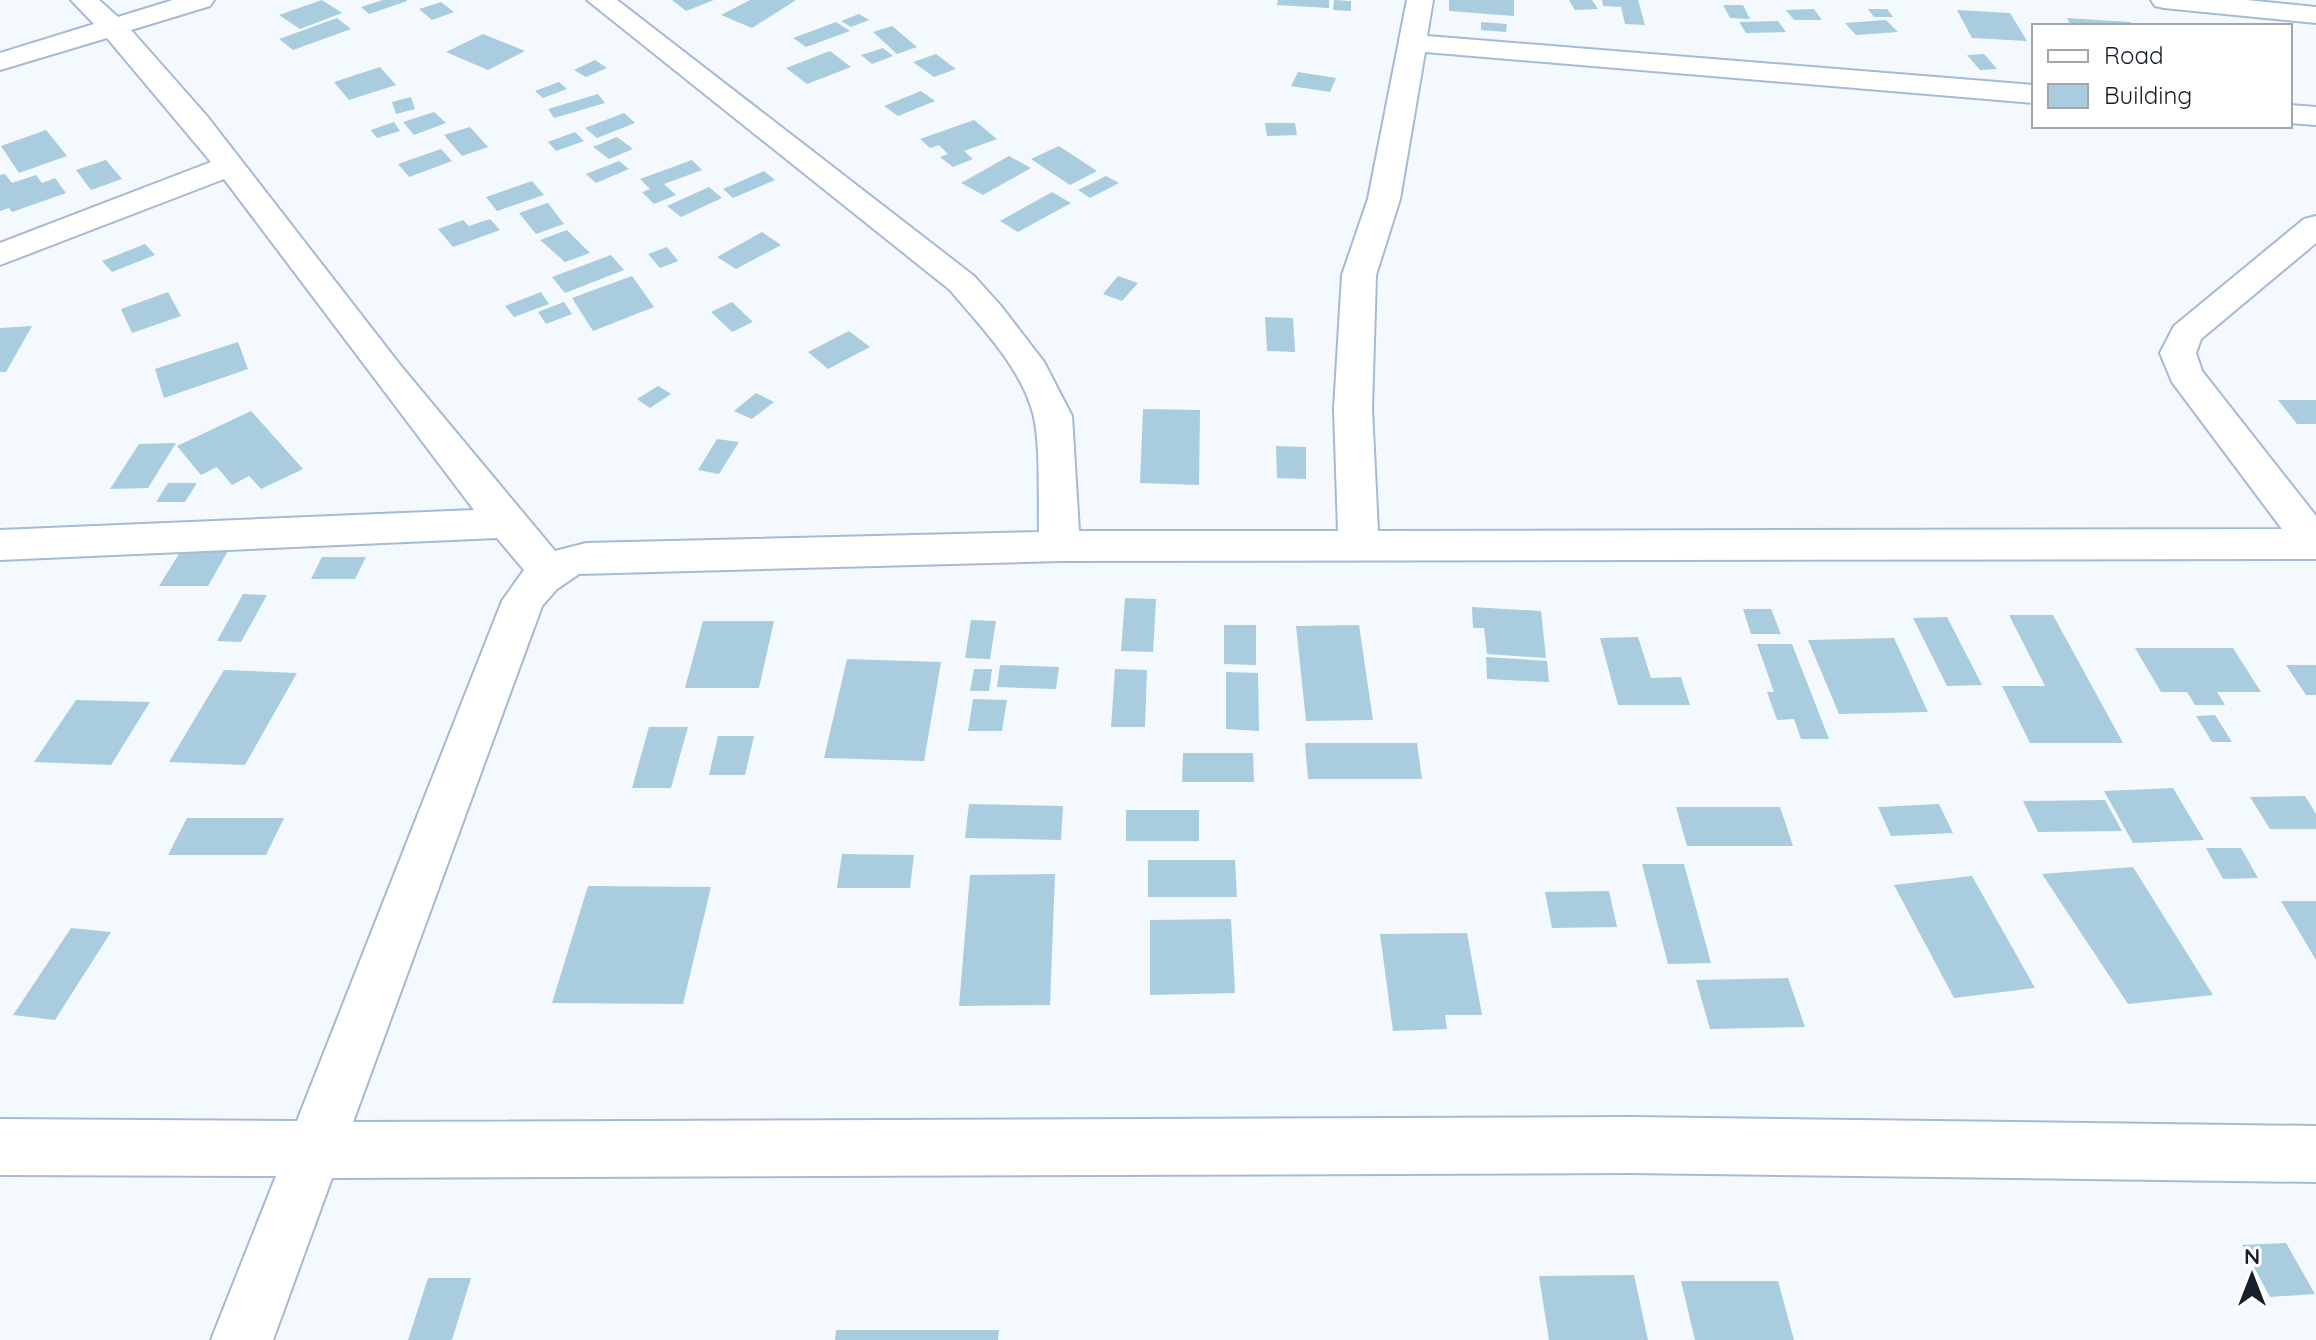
<svg xmlns="http://www.w3.org/2000/svg" width="2316" height="1340" font-family="Quicksand,sans-serif">
  <style>
    .building { fill: #a9ccdf }
    .lines { fill: none; stroke-linecap: round; stroke-linejoin: round }
    .minor-casing { stroke: #a5bad6; stroke-width: 4 }
    .minor { fill: #fff; fill-rule: evenodd }
  </style>
  <rect width="100%" height="100%" fill="#f4f9fe"/>
  <path class="building" d="M322,0L342,13L300,29L279,15Z
    M383,0H407V1L369,14L361,7Z
    M672,0H714L686,11Z
    M750,0H796L752,28L721,15Z
    M1278,0H1329V8L1277,5Z
    M1334,0L1351,1V11L1333,10Z
    M1449,0H1514V16L1449,11Z
    M1569,0H1592L1598,9L1575,10Z
    M1602,0H1638L1645,25L1625,24L1621,7L1603,6Z
    M441,2L454,12L432,20L419,9Z
    M1723,5H1743L1750,19L1730,18Z
    M1814,9L1822,20H1794L1786,10Z
    M1868,9H1887L1893,17H1874Z
    M1957,10L2010,13L2027,41L1972,38Z
    M859,14L869,20L851,27L841,21Z
    M337,18L351,29L293,50L279,39Z
    M2067,18L2130,22L2132,26H2071Z
    M1886,20L1898,32L1856,35L1845,23Z
    M1778,21L1786,32L1746,33L1739,22Z
    M836,22L850,31L806,47L793,38Z
    M1481,22L1507,24L1506,32L1481,30Z
    M892,26L917,47L897,54L873,32Z
    M483,34L525,51L488,70L446,52Z
    M883,48L893,56L872,64L861,55Z
    M830,51L851,67L807,84L786,68Z
    M936,54L956,69L934,77L913,62Z
    M1984,54L1997,69L1980,70L1967,55Z
    M595,60L607,68L586,77L574,70Z
    M380,67L396,85L349,100L334,82Z
    M1298,72L1336,78L1330,92L1291,86Z
    M559,82L567,89L543,98L535,91Z
    M921,91L935,101L898,116L884,106Z
    M598,94L605,103L554,118L548,109Z
    M411,97L415,109L396,114L392,102Z
    M434,112L446,123L414,135L403,122Z
    M624,113L635,123L597,138L585,128Z
    M974,120L997,139L964,151L973,159L953,167L940,157L948,154L939,145L930,148L920,139Z
    M394,122L400,131L377,138L371,130Z
    M1265,123H1295L1297,135L1267,136Z
    M470,127L488,147L462,156L444,135Z
    M46,130L67,156L19,173L1,146Z
    M575,132L584,141L556,151L548,142Z
    M617,137L633,149L609,159L593,147Z
    M1059,146L1097,171L1070,185L1031,159Z
    M441,149L452,161L409,177L398,164Z
    M1009,156L1031,168L983,195L961,183Z
    M106,160L122,179L91,190L76,170Z
    M692,160L702,170L664,184L676,195L654,204L642,192L650,189L640,179Z
    M619,161L629,169L596,183L586,174Z
    M764,171L775,180L733,198L723,189Z
    M5,174L12,183L36,175L42,183L55,178L66,193L12,212L9,208L0,211V175Z
    M1106,176L1119,183L1090,198L1078,190Z
    M532,181L544,195L497,211L486,197Z
    M709,187L722,198L681,217L667,206Z
    M1052,192L1071,203L1018,232L1000,221Z
    M548,203L564,224L536,234L519,213Z
    M490,219L500,230L453,247L438,229L463,220L469,226Z
    M567,230L590,253L565,262L540,240Z
    M762,232L781,245L736,269L717,257Z
    M145,244L155,255L112,272L102,261Z
    M667,247L678,261L660,268L648,254Z
    M611,255L624,270L565,293L552,277Z
    M632,276L654,307L593,331L572,298Z
    M1118,276L1138,283L1122,301L1103,294Z
    M168,292L181,316L132,333L121,309Z
    M541,292L549,304L514,317L505,306Z
    M564,302L572,314L546,324L538,312Z
    M732,302L753,322L732,332L711,312Z
    M1265,317L1293,318L1295,352L1267,351Z
    M32,326L6,372H0V328Z
    M849,331L870,347L828,369L808,352Z
    M238,342L248,369L164,398L155,369Z
    M658,386L671,394L650,408L637,399Z
    M756,393L774,402L752,419L734,411Z
    M2278,400H2316V424H2297Z
    M1143,409L1200,410L1199,485L1140,483Z
    M251,411L303,469L261,489L249,476L232,485L217,467L201,475L177,446Z
    M717,439L739,442L719,474L698,470Z
    M176,443L148,488L110,489L139,444Z
    M1276,446L1306,447V479L1277,478Z
    M168,483H197L185,502H156Z
    M182,549H229L208,586H159Z
    M322,557H366L355,579H311Z
    M243,594L267,595L241,642L217,641Z
    M1125,598L1156,599L1153,652L1121,651Z
    M1472,607L1541,611L1546,658L1487,654L1484,628H1473Z
    M1743,609H1771L1781,634H1751Z
    M2009,615H2053L2123,743H2030L2002,686H2045Z
    M1947,617L1982,685L1947,686L1913,618Z
    M971,620L996,621L990,659L965,658Z
    M703,621H774L759,688H685Z
    M1224,625H1256V665L1224,664Z
    M1359,625L1373,720L1306,721L1296,626Z
    M1638,637L1651,678L1681,677L1690,705H1618L1600,638Z
    M1894,638L1928,712L1839,714L1808,640Z
    M1757,644H1792L1829,739H1801L1794,719L1777,720L1767,692H1774Z
    M2135,648H2233L2261,692H2217L2225,705H2195L2187,692H2161Z
    M1486,657L1547,661L1549,682L1487,679Z
    M847,659L941,662L924,761L824,758Z
    M1000,665L1059,667L1056,689L997,687Z
    M2286,665H2316V695H2306Z
    M974,669H992L989,691H970Z
    M1115,669L1147,670L1145,727H1111Z
    M224,670L297,673L245,765L169,762Z
    M1226,672L1258,673L1259,731L1226,729Z
    M973,699L1007,700L1002,731H968Z
    M76,700L150,702L111,765L34,762Z
    M2215,715L2232,742H2212L2196,716Z
    M649,727H688L671,788H632Z
    M718,736H754L745,775H709Z
    M1305,743H1417L1422,779H1308Z
    M1183,753H1253L1254,782H1182Z
    M2173,788L2204,840L2133,843L2104,791Z
    M2305,796L2316,814V829H2270L2250,797Z
    M2105,800L2122,831L2038,832L2023,801Z
    M969,804L1063,806L1061,840L965,838Z
    M1939,804L1953,833L1891,836L1878,807Z
    M1676,807H1780L1793,846H1687Z
    M1126,810H1199V841H1126Z
    M187,818H284L266,855H168Z
    M2206,848H2241L2258,878L2223,879Z
    M842,854L914,855L910,888H837Z
    M1148,860H1235L1237,897H1148Z
    M1642,864H1684L1711,963L1668,964Z
    M2133,867L2213,995L2128,1004L2042,874Z
    M1055,874L1050,1005L959,1006L970,875Z
    M1972,876L2035,988L1954,998L1894,885Z
    M588,886L711,887L683,1004L552,1003Z
    M1609,891L1617,927L1552,928L1545,892Z
    M2281,901H2316V960Z
    M1231,919L1235,993L1150,995V920Z
    M71,928L111,932L55,1020L13,1015Z
    M1467,933L1482,1015H1445L1447,1029L1393,1031L1380,934Z
    M1788,978L1805,1027L1710,1029L1696,980Z
    M2286,1243L2315,1294L2270,1297L2242,1245Z
    M1634,1275L1648,1340H1549L1539,1276Z
    M428,1278H471L452,1340H408Z
    M1681,1281H1778L1794,1340H1695Z
    M836,1330H999L998,1340H835Z"/>
  <g class="lines">
    <g class="minor-casing">
      <path id="minor" d="M71,0H99L118,17L173,0H214L210,6L131,30L206,115L401,366L555,551L586,543L1039,532C1038,499 1041,443 1033,413C1020,366 981,327 950,290L587,0H617L974,276L1001,306L1044,362L1072,416L1079,531H1338L1334,409L1342,275L1368,199L1407,0H1433L1427,36L2034,85V103L1425,52L1400,199L1376,275L1372,409L1378,531L2282,529L2172,382L2160,353L2174,326L2304,219L2316,216V243L2201,339L2196,353L2202,371L2316,516V559L1060,561L579,574L557,589L542,606L353,1122L1630,1117L2316,1126V1182L1630,1173L332,1178L273,1340H211L276,1176L0,1175V1119L297,1121L502,601L524,570L497,538L0,560V530L474,510L224,179L0,265V243L211,162L107,38L0,70V53L94,24Z
        M2151,0H2246L2316,7V23L2164,8L2155,6Z
        M2290,105L2316,107V125L2290,123Z"/>
    </g>
    <use href="#minor" class="minor"/>
  </g>
  <rect x="2032" y="24" width="260" height="104" fill="#ffffff" stroke="#a2a5a9" stroke-width="2"/>
  <rect x="2048" y="50" width="40" height="12" fill="#ffffff" stroke="#a2a5a9" stroke-width="2"/>
  <text x="2104" y="64" font-size="24" fill="#171f29">Road</text>
  <rect x="2048" y="84" width="40" height="24" fill="#a9ccdf" stroke="#a2a5a9" stroke-width="2"/>
  <text x="2104" y="104" font-size="24" fill="#171f29">Building</text>
  <g transform="translate(2252 1276)" stroke="#ffffff" stroke-width="6" paint-order="stroke">
  <path d="M0-6L14 30L0 20L-14 30Z" fill="#171f29"/>
  <text y="-12" font-size="22" font-weight="bold" text-anchor="middle" fill="#171f29">N</text>
  </g>
</svg>
